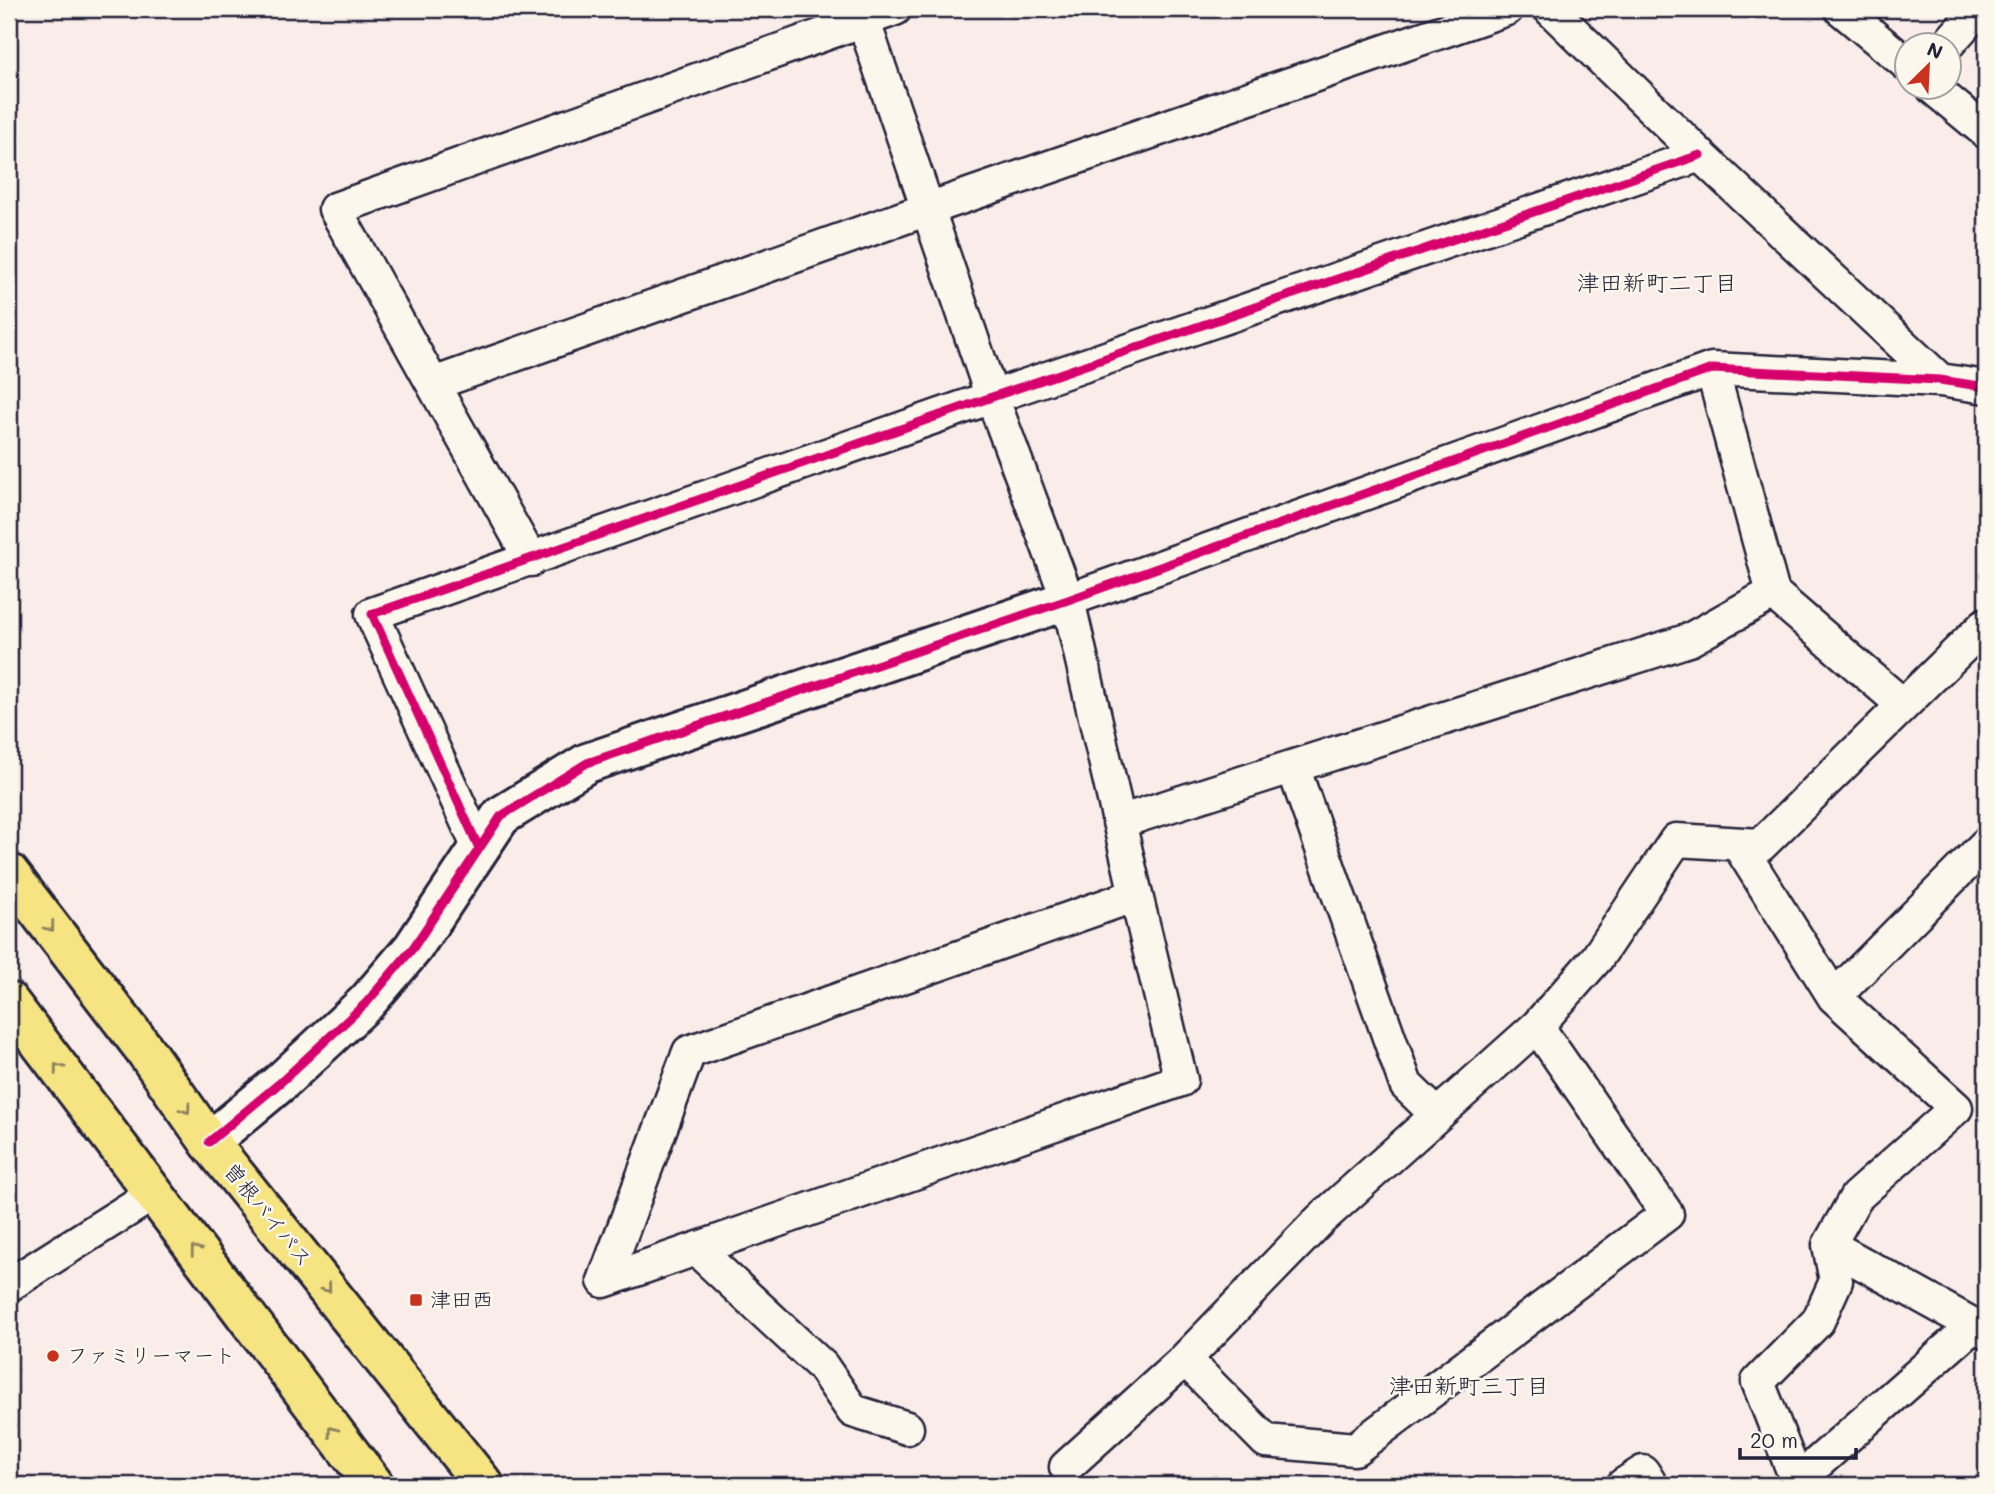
<svg xmlns="http://www.w3.org/2000/svg" width="1995" height="1494" font-family="Mali,'Klee One',sans-serif">
  <style>
    .lines { fill: none; stroke-linecap: round; stroke-linejoin: round }
    .minor-casing { stroke: #22223b; stroke-width: 37 }
    .tertiary-casing { stroke: #22223b; stroke-width: 44 }
    .trunk-casing { stroke: #22223b; stroke-width: 44 }
    .minor { stroke: #fbf7ec; stroke-width: 32 }
    .tertiary { stroke: #fbf7ec; stroke-width: 38 }
    .trunk { stroke: #f6e381; stroke-width: 38 }
    .cycleway-casing { stroke: #fbf7ec; stroke-width: 13 }
    .cycleway { stroke: #d6006c; stroke-width: 9 }
    .oneway { stroke: #8c825e }
    .poi-dot { fill: #c8321e; stroke: #fbf7ec; stroke-width: 2.5 }
    .labels { text-anchor: middle; stroke-width: 5; stroke-linejoin: round; paint-order: stroke }
    .street-label { font-size: 21px; fill: #22223b; stroke: #fbf7ec }
    .poi-label { font-size: 21px; fill: #22223b; stroke: #fbf7ec; text-anchor: start }
    .neighbourhood-label { font-size: 23px; fill: #22223b; stroke: #fbf7ec }
  </style>
  <rect width="100%" height="100%" fill="#faece8"/>
  <filter id="ink" filterUnits="userSpaceOnUse"><feTurbulence type="fractalNoise" baseFrequency=".0143" numOctaves="2"/><feDisplacementMap in="SourceGraphic" scale="14" xChannelSelector="R" yChannelSelector="G"/><feConvolveMatrix kernelMatrix="1 2 1 2 8 2 1 2 1" color-interpolation-filters="sRGB"/></filter>
  <g filter="url(#ink)">
    <g class="lines">
      <g class="minor-casing">
        <path id="minor" d="M1550,9L1700,155L1940,380
          M1841,9L1908,65
          M863,19L992,397L1068,600L1136,895
          M1946,46L1979,9
          M1933,88L1986,132
          M433,384L928,209L1507,9
          M531,560L335,209L895,9
          M1773,593L1903,705
          M1068,600L1712,369L1940,380L1986,387
          M1293,767L1406,1085L1436,1114
          M1119,822L1689,640L1773,593L1712,369
          M1738,844L1834,997L1956,1108L1856,1197L1829,1245L1986,1332
          M478,846L372,614L992,397L1700,155
          M1136,895L1181,1080L604,1281L689,1052Z
          M1834,997L1986,844
          M1829,1245L1836,1281L1818,1321L1758,1382L1797,1481L1973,1326
          M696,1249L822,1366L853,1411L907,1428
          M9,1285L153,1194
          M1185,1359L1266,1441L1355,1449L1667,1214L1537,1026
          M1066,1467L1185,1359L1321,1219L1537,1026L1597,958L1676,840L1761,845L1986,624
          M1623,1485L1643,1472L1651,1485"/>
      </g>
      <g class="tertiary-casing">
        <path id="tertiary" d="M209,1142L281,1082L367,1002L413,948L501,816L587,763L1068,600"/>
      </g>
      <g class="trunk-casing">
        <path id="trunk" d="M9,873L144,1049L209,1142L484,1485
          M9,1002L374,1485"/>
      </g>
      <use href="#minor" class="minor"/>
      <use href="#tertiary" class="tertiary"/>
      <use href="#trunk" class="trunk"/>
      <g class="cycleway-casing">
        <path id="cycleway" d="M478,846L372,614L992,397L1700,155
          M209,1142L281,1082L367,1002L413,948L501,816L587,763L1068,600L1712,369L1940,380L1986,387"/>
      </g>
      <use href="#cycleway" class="cycleway"/>
    </g>
    <defs><path id="oneway-chevron" d="M-2-3.5L2.5 0L-2 3.5" fill="none" stroke-width="1.6" stroke-linecap="round" stroke-linejoin="round" transform="scale(1.75)"/></defs>
    <g class="oneway">
      <use href="#oneway-chevron" transform="translate(50 927) rotate(52)"/>
      <use href="#oneway-chevron" transform="translate(58 1068) rotate(-127)"/>
      <use href="#oneway-chevron" transform="translate(186 1109) rotate(55)"/>
      <use href="#oneway-chevron" transform="translate(195 1250) rotate(-127)"/>
      <use href="#oneway-chevron" transform="translate(327 1288) rotate(51)"/>
      <use href="#oneway-chevron" transform="translate(332 1431) rotate(-127)"/>
    </g>
  </g>
  <g class="poi-dot">
    <rect x="409" y="1293" width="14" height="14" rx="3.5"/>
    <circle cx="53" cy="1356" r="7"/>
  </g>
  <g class="labels">
    <g class="street-label">
      <text transform="translate(268 1215) rotate(51)" y="7">曽根バイパス</text>
    </g>
    <g class="poi-label">
      <text x="430" y="1307">津田西</text>
      <text x="67" y="1363">ファミリーマート</text>
    </g>
    <g class="neighbourhood-label">
      <text x="1657" y="291">津田新町二丁目</text>
      <text x="1469" y="1394">津田新町三丁目</text>
    </g>
  </g>
  <rect width="1995" height="1494" fill="none" stroke="#fbf7ec" stroke-width="35"/>
  <rect x="18" y="18" width="1960" height="1459" fill="none" stroke="#22223b" stroke-width="2.5" filter="url(#ink)"/>
  <g transform="translate(1928 66) rotate(24)"><circle r="33" fill="#fbf7ec" stroke="#a4a2a5" stroke-width="2"/>
  <path d="M0-5L12 26L0 18L-12 26Z" fill="#c8321e"/>
  <text y="-10" font-size="19" font-weight="bold" text-anchor="middle" fill="#22223b">N</text>
  </g>
  <path d="M1740 1448v10h116v-10" fill="none" stroke="#22223b" stroke-width="3.5"/>
  <text x="1750" y="1448" font-size="21" fill="#22223b" stroke="#fbf7ec" stroke-width="5" paint-order="stroke">20 m</text>
</svg>
